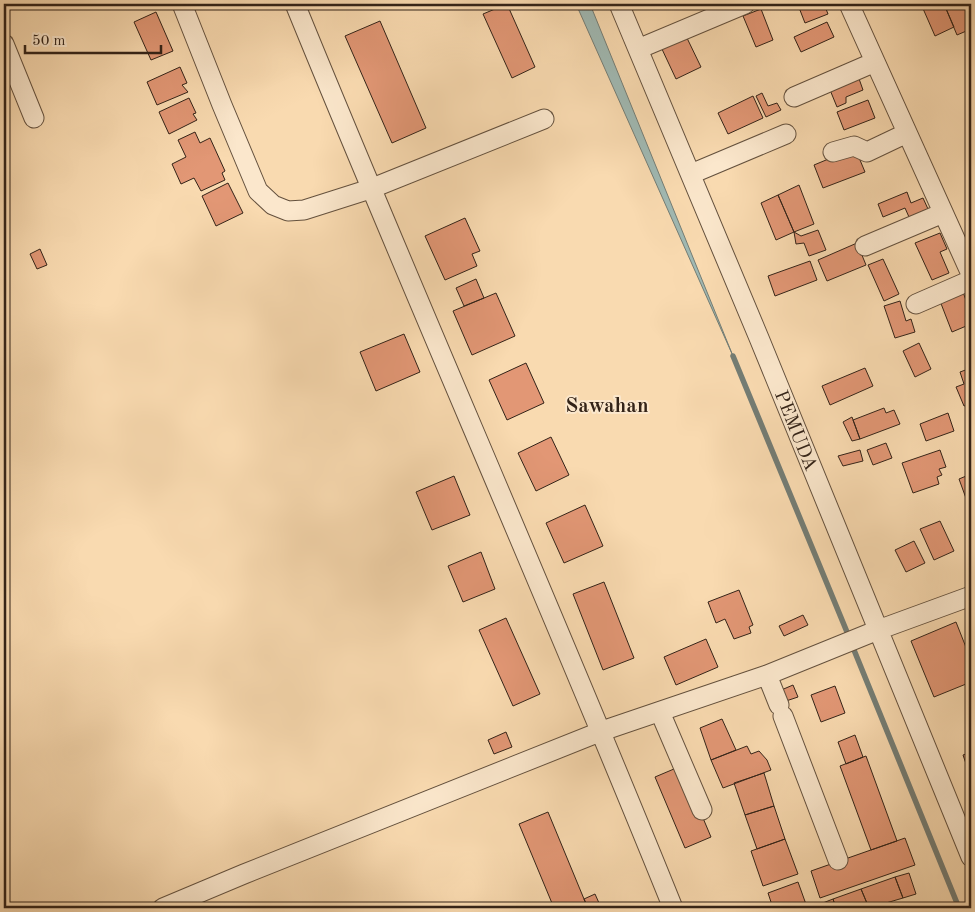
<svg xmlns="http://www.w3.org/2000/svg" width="975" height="912" font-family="'Old Standard TT',serif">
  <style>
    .water { fill: #a0b9b3; stroke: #747d75 }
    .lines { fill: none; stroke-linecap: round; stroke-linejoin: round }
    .stream { stroke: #747d75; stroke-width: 5.5 }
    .building { fill: #e29775; stroke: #332318 }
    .minor-casing { stroke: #64513e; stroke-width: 21 }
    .minor { stroke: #fbe7cc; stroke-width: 19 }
    .labels { text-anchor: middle; stroke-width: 4; stroke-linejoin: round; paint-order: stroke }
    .street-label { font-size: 19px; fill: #332318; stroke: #fbe7cc }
    .quarter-label { font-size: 21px; font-weight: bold; fill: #332318; stroke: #fbe7cc }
  </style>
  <rect width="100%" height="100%" fill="#f9dab0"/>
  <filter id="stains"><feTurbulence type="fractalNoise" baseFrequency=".004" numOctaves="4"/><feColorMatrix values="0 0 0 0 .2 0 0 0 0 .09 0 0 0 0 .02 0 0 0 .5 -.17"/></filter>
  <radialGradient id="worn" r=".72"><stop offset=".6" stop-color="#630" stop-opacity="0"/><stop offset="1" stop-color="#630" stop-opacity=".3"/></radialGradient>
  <path class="water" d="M576,4H590L733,356Z"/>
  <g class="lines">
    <path class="stream" d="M733,356L847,632
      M854,650L959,908"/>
  </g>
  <path class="building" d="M507,4L535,67L512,78L483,14Z
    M802,4H824L828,14L805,23L798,5Z
    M921,4H944L954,27L935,36Z
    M944,4H971V29L957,35Z
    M761,9L773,40L756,47L743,16Z
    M156,12L173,51L151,60L134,22Z
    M380,21L426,128L392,143L345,36Z
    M827,22L834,37L801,52L794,37Z
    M686,36L701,67L676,79L661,47Z
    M180,67L187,83L182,85L188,92L157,105L147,82Z
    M857,73L863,90L846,97V103L837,107L828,85Z
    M762,93L768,106L777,103L781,110L766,117L756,96Z
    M753,96L763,118L728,134L718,113Z
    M189,98L196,113L193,114L197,120L169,134L159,112Z
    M868,100L875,118L844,130L837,112Z
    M195,132L200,143L210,138L225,171L222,173L225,180L201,191L194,178L181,184L172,164L186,157L178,140Z
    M855,148L865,172L823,188L814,165Z
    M228,183L243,213L216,226L202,196Z
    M799,185L814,224L794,232L778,195Z
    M907,192L911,203L923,198L928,209L909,217L905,208L883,217L878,204Z
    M778,195L794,232L776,240L761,203Z
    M465,218L480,251L472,254L477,266L445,280L425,236Z
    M818,230L826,250L809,256L804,243L796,244L794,232L801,236Z
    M940,233L947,249L940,252L949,273L932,280L915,243Z
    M857,243L866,265L827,281L818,260Z
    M40,249L47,265L37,269L30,254Z
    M883,259L899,294L884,301L868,265Z
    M810,261L817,280L775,296L768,276Z
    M476,279L484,298L464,306L456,288Z
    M963,292L971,314V324L952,332L940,301Z
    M496,293L515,336L472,355L453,311Z
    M900,301L906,321L911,319L915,332L895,338L884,306Z
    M404,334L420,372L376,391L360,352Z
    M919,343L931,369L915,377L903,351Z
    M526,363L544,403L507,420L489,380Z
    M865,368L873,386L830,405L822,386Z
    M971,368V404L964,406L956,387L964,384L960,372Z
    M884,408L886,413L894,410L900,424L860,439L853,420Z
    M948,413L954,431L926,441L920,424Z
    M852,417L860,439L852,441L843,422Z
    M551,437L569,475L536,491L518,453Z
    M886,443L892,458L873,465L867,450Z
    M860,450L863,461L843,466L838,456Z
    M940,450L946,467L939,469L942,475L937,477L939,484L913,493L902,463Z
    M971,474V499L967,501L959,479Z
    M454,476L470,515L432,530L416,492Z
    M585,505L603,546L564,563L546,523Z
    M940,521L954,551L934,560L920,529Z
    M914,541L925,563L906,572L895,550Z
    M481,552L495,589L463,602L448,566Z
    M604,582L634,658L603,670L573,594Z
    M739,590L753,625L749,627L751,633L734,639L725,619L716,623L708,602Z
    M803,615L808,625L784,636L779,626Z
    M506,618L540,694L513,706L479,630Z
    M956,622L971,660V682L934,697L911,641Z
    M706,639L718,667L676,685L664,657Z
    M793,685L798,697L783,702L779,691Z
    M835,686L845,713L821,722L811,695Z
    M722,719L736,750L711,760L700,728Z
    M506,732L512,747L494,754L488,740Z
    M855,735L863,757L846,764L838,742Z
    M747,746L751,754L759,751L767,760L771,770L723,788L711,760Z
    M971,752V778L963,755Z
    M866,756L897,841L871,850L840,766Z
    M681,766L711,837L685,848L655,777Z
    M764,773L774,806L745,815L734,783Z
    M774,806L785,839L757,849L745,815Z
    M548,812L584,899L588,908H554L519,824Z
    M905,838L915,865L820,898L811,871Z
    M785,839L798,874L763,886L751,851Z
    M909,873L916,894L903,898L895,877Z
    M895,877L903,898L869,908L861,889Z
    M798,882L807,907L773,908L768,893Z
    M861,889L869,908H836L833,899Z
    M595,894L599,903L588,908L584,899Z
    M833,899L836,908H810Z"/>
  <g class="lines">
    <g class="minor-casing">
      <path id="minor" d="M182,4L222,105L258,191L273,205L288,211L304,210L370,189L544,119
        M295,4C418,306 551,605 673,908
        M619,4L759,338L971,857
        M849,4L971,274
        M4,44L34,118
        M638,49L745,4
        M794,97L875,62
        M833,152L854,146L867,152L907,133
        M691,174L786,134
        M865,246L943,213
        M916,304L971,280
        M767,675L779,705
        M660,712L702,810
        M783,716L838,860
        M163,908L244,874L602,731L767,675L878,630L971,596"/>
    </g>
    <use href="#minor" class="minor"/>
  </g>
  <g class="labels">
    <g class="street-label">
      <text transform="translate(797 430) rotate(68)" y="7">PEMUDA</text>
    </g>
    <g class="quarter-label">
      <text x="607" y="412">Sawahan</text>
    </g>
  </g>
  <rect width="975" height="912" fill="none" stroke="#f9dab0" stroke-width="20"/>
  <rect x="5" y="5" width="965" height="902" fill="none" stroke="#332318" stroke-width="2.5"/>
  <rect x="10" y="10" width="955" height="892" fill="none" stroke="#332318"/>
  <path d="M25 45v8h136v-8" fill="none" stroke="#332318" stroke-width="2.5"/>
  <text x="32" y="45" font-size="15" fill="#332318" stroke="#fbe7cc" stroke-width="4" paint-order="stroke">50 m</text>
  <rect width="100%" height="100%" filter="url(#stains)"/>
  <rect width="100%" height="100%" fill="url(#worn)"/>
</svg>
